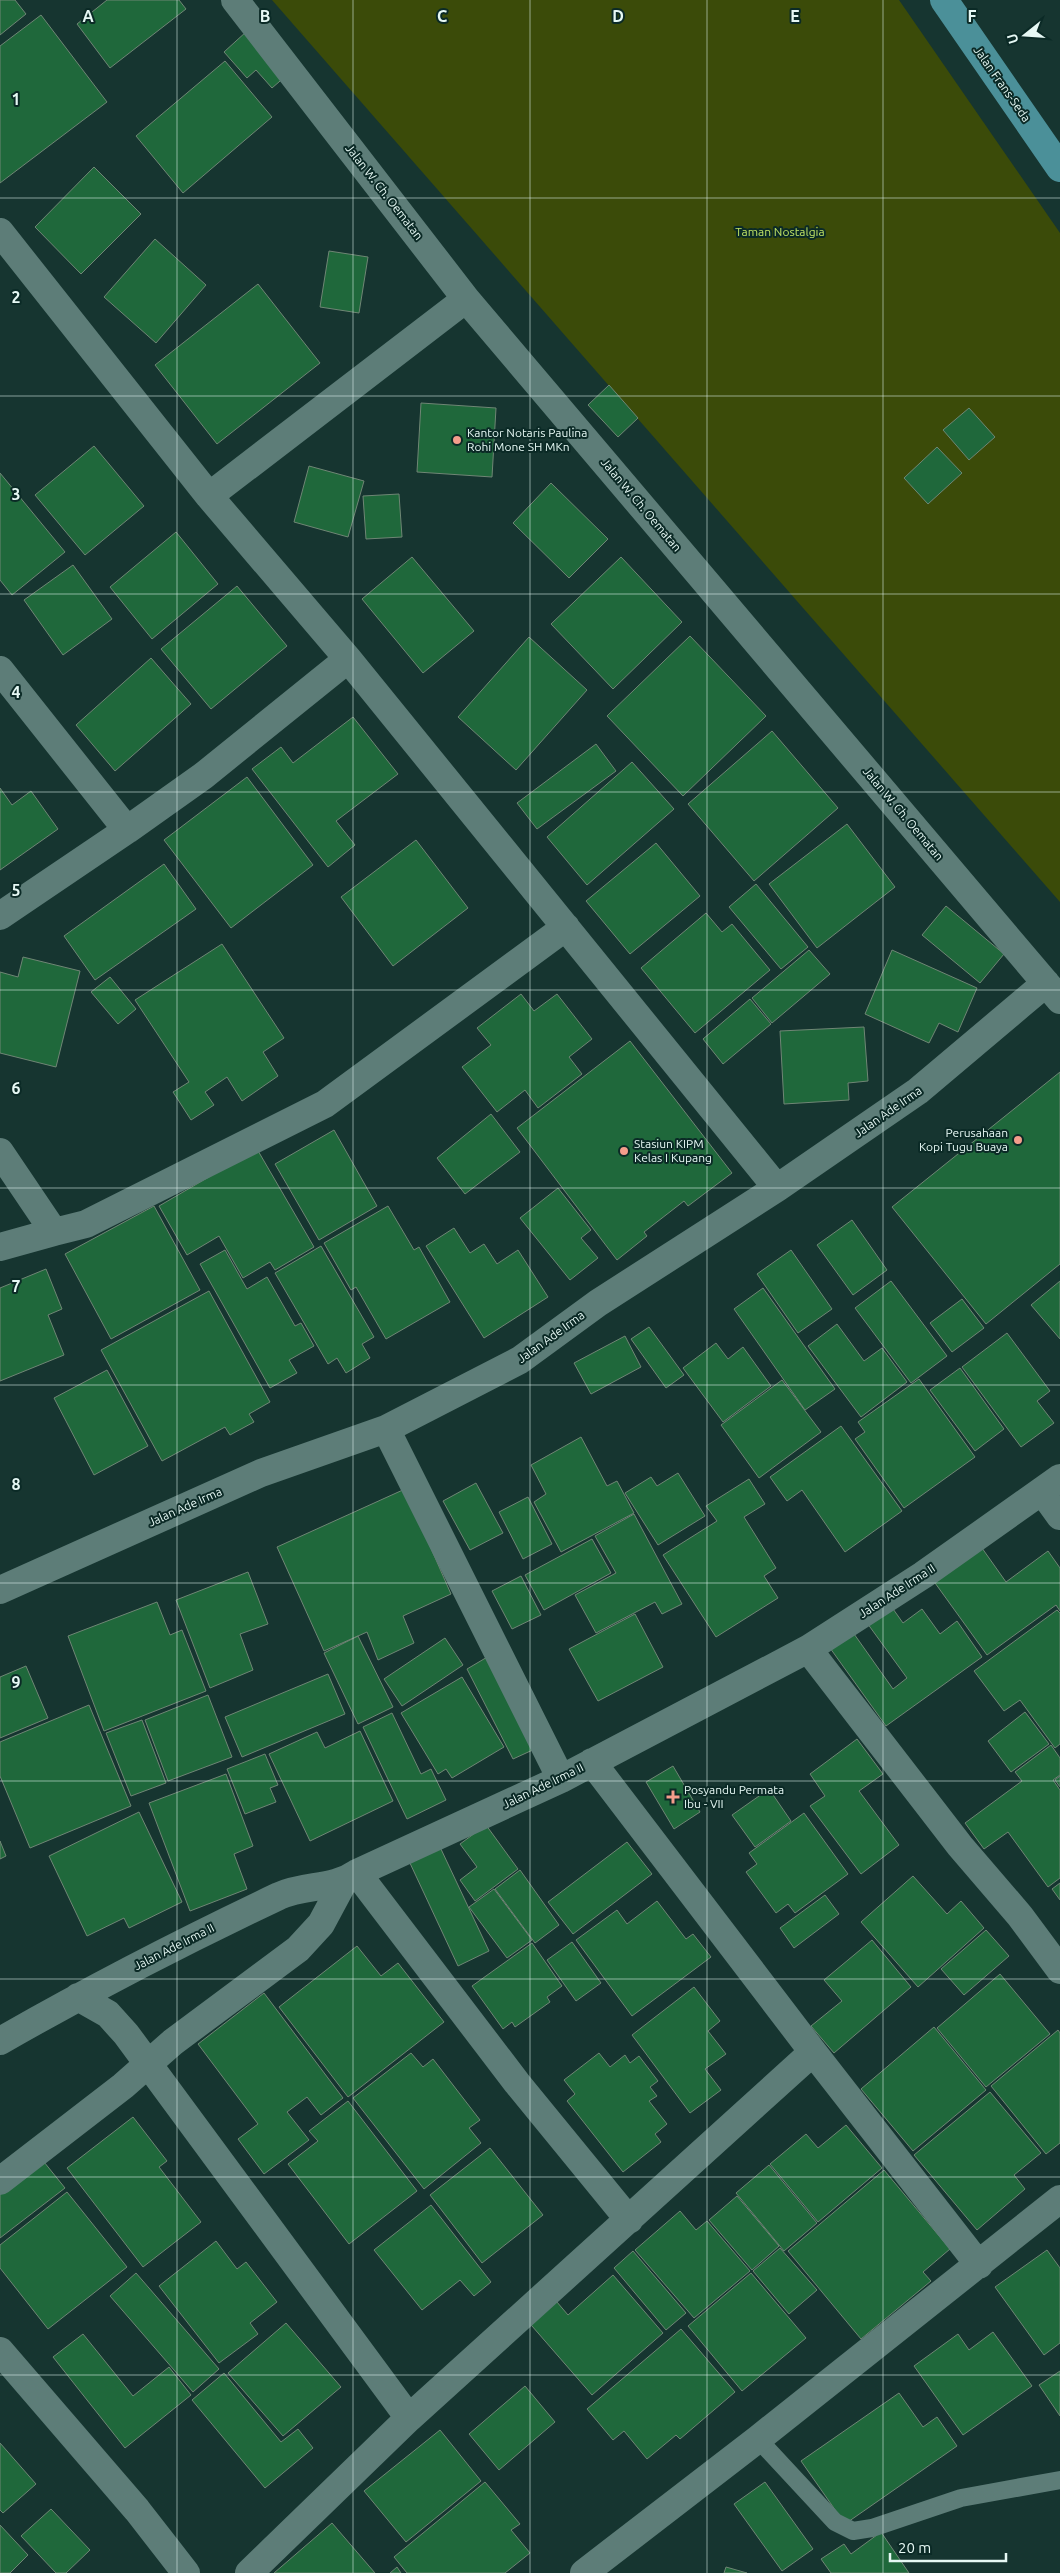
<svg xmlns="http://www.w3.org/2000/svg" width="1060" height="2573" font-family="Ubuntu,sans-serif">
  <style>
    .green { fill: #3b4b09 }
    .building { fill: #1f683b; stroke: #6f8675 }
    .lines { fill: none; stroke-linecap: round; stroke-linejoin: round }
    .lane { stroke: #5d7d78; stroke-width: 18 }
    .street { stroke: #5d7d78; stroke-width: 28 }
    .primary { stroke: #4b9099; stroke-width: 28 }
    .grid { fill: none; stroke: #e6f8f4; stroke-width: 1; stroke-opacity: 0.55 }
    .poi-dot { fill: #f49d8b; stroke: #0b2a26; stroke-width: 2 }
    .labels { text-anchor: middle; stroke-width: 4; stroke-linejoin: round; paint-order: stroke }
    .street-label { font-size: 12px; fill: #e6f8f4; stroke: #0b2a26 }
    .park-label { font-size: 12px; fill: #bfe265; stroke: #0b2a26 }
    .poi-label { font-size: 12px; fill: #e6f8f4; stroke: #0b2a26; text-anchor: start }
    .grid-label { font-size: 16px; text-anchor: middle; font-weight: bold; fill: #e6f8f4; stroke: #0b2a26; stroke-width: 4; stroke-linejoin: round; paint-order: stroke }
  </style>
  <rect width="100%" height="100%" fill="#163530"/>
  <path class="green" d="M272,0H899L1060,233V902Z"/>
  <path class="building" d="M0,0H15L26,14L0,35Z
    M107,0H179L186,9L110,68L77,24Z
    M41,15L107,102L0,183V46Z
    M247,31L287,75L272,88L256,70L247,78L224,52Z
    M225,61L272,117L183,193L136,136Z
    M94,167L141,214L81,274L35,227Z
    M155,239L206,285L156,343L104,297Z
    M329,251L368,257L359,313L320,307Z
    M258,284L320,363L217,444L155,365Z
    M609,385L638,418L618,437L588,405Z
    M421,403L496,408L492,477L417,472Z
    M969,408L995,437L969,460L943,430Z
    M94,446L144,506L85,555L35,495Z
    M937,447L962,473L928,504L904,478Z
    M309,466L364,481L348,537L294,522Z
    M0,473L65,552L12,595L0,580Z
    M551,483L608,539L569,578L513,523Z
    M399,494L402,537L366,539L363,496Z
    M176,532L218,584L152,639L110,587Z
    M412,557L474,631L423,673L362,599Z
    M621,557L682,622L613,689L551,624Z
    M73,565L112,619L63,655L24,600Z
    M237,586L287,646L211,709L161,649Z
    M690,636L766,716L683,796L607,716Z
    M529,637L587,690L516,770L458,717Z
    M151,658L191,704L115,771L76,725Z
    M353,717L398,774L336,821L355,845L328,867L252,769L281,747L293,763Z
    M772,731L838,808L754,881L688,804Z
    M596,744L616,771L537,829L517,803Z
    M632,762L674,809L587,885L547,837Z
    M247,777L313,865L231,928L164,840Z
    M0,788L12,805L31,791L58,829L0,870Z
    M847,824L895,887L817,948L769,884Z
    M416,840L468,908L393,966L341,897Z
    M656,843L700,896L630,954L586,901Z
    M164,864L196,909L95,980L64,936Z
    M756,884L808,947L781,969L729,907Z
    M946,906L1004,954L980,983L922,935Z
    M706,913L722,932L732,924L770,970L695,1033L641,968Z
    M222,944L284,1038L263,1052L278,1076L242,1101L227,1077L205,1092L214,1105L191,1120L173,1092L189,1082L135,1000Z
    M809,950L830,974L772,1023L752,998Z
    M892,950L977,988L958,1032L939,1023L929,1043L865,1014Z
    M23,957L80,971L56,1067L0,1053V972L18,977Z
    M110,977L136,1009L118,1024L91,992Z
    M521,994L534,1011L557,994L592,1039L569,1057L582,1074L538,1108L525,1090L497,1112L462,1067L491,1045L477,1028Z
    M750,999L771,1024L723,1064L703,1039Z
    M864,1027L868,1081L848,1083L849,1100L784,1104L780,1031Z
    M630,1041L732,1173L688,1206L684,1201L644,1232L647,1236L617,1260L517,1128Z
    M1060,1072V1264L986,1324L892,1207Z
    M491,1114L520,1152L465,1194L437,1158Z
    M334,1130L377,1206L319,1240L275,1164Z
    M257,1149L314,1247L275,1270L270,1262L243,1278L219,1236L187,1255L159,1206Z
    M558,1188L591,1230L581,1238L598,1258L570,1280L520,1218Z
    M154,1206L200,1290L111,1339L65,1254Z
    M388,1206L414,1250L419,1247L450,1302L386,1339L356,1287L351,1290L324,1243Z
    M852,1220L887,1270L853,1295L817,1245Z
    M454,1228L470,1253L484,1244L497,1264L518,1250L548,1297L484,1338L426,1246Z
    M321,1246L374,1337L362,1344L370,1358L346,1373L337,1358L328,1364L275,1273Z
    M225,1250L247,1289L267,1277L295,1326L301,1323L314,1346L289,1360L297,1373L270,1388L200,1264Z
    M791,1250L832,1309L798,1333L757,1274Z
    M46,1269L62,1309L48,1315L64,1355L0,1381V1288Z
    M891,1281L947,1356L911,1383L855,1308Z
    M1060,1281V1339L1031,1305Z
    M763,1288L835,1389L805,1410L734,1309Z
    M209,1291L270,1402L249,1414L254,1422L230,1435L225,1427L162,1461L101,1350Z
    M962,1299L984,1328L952,1352L930,1323Z
    M837,1324L864,1361L882,1348L907,1382L861,1417L808,1346Z
    M649,1327L684,1375L666,1388L631,1339Z
    M1007,1333L1050,1391L1037,1401L1054,1423L1021,1447L962,1367Z
    M625,1336L641,1367L591,1394L574,1363Z
    M716,1343L728,1359L743,1347L771,1386L723,1422L683,1368Z
    M960,1368L1004,1429L975,1451L930,1390Z
    M107,1370L148,1446L94,1475L54,1398Z
    M919,1379L975,1457L904,1508L855,1439L865,1432L858,1422Z
    M782,1380L821,1432L759,1478L721,1425Z
    M841,1426L902,1511L845,1552L802,1490L787,1501L770,1477Z
    M581,1437L607,1486L617,1481L634,1513L561,1552L534,1502L546,1494L531,1465Z
    M678,1473L705,1516L658,1545L625,1493L651,1477L657,1486Z
    M749,1479L765,1504L744,1517L776,1568L764,1576L778,1598L716,1637L663,1555L717,1521L706,1506Z
    M476,1483L503,1533L470,1550L443,1501Z
    M405,1489L451,1594L403,1616L414,1643L378,1660L367,1632L324,1651L277,1547Z
    M528,1497L552,1544L523,1559L499,1512Z
    M634,1514L682,1604L662,1614L655,1602L596,1633L575,1595L616,1573L595,1536Z
    M592,1539L611,1573L544,1610L525,1575Z
    M977,1541L1006,1582L1048,1551L1060,1568V1611L1056,1605L987,1655L930,1576Z
    M248,1572L268,1624L240,1634L253,1670L210,1688L176,1600Z
    M521,1576L541,1615L512,1629L492,1591Z
    M886,1599L903,1623L922,1609L940,1634L957,1621L982,1657L886,1726L825,1641L847,1624L893,1689L907,1678L862,1616Z
    M157,1602L170,1635L182,1630L206,1691L104,1731L68,1636Z
    M1057,1610L1060,1613V1744L1055,1748L1020,1700L1004,1711L974,1671Z
    M635,1614L663,1667L598,1701L569,1649Z
    M358,1636L393,1707L358,1724L324,1653Z
    M445,1638L463,1665L402,1706L384,1679Z
    M489,1656L537,1748L513,1759L467,1669Z
    M26,1666L48,1718L0,1738V1677Z
    M328,1674L345,1714L242,1757L225,1717Z
    M462,1677L504,1747L452,1778L446,1769L438,1774L401,1713Z
    M208,1695L232,1757L168,1781L145,1720Z
    M89,1705L131,1806L30,1848L0,1776V1742Z
    M1025,1712L1049,1744L1011,1772L988,1741Z
    M392,1713L421,1774L431,1769L446,1800L407,1819L363,1727Z
    M142,1720L166,1783L131,1796L106,1733Z
    M360,1731L393,1801L310,1841L269,1754L317,1732L325,1748Z
    M857,1739L883,1774L859,1791L899,1845L861,1874L810,1806L825,1796L810,1774Z
    M1051,1745L1060,1758V1775L1053,1780L1060,1790V1878L1048,1887L1008,1832L984,1849L965,1823L1022,1781L1015,1772Z
    M265,1754L278,1785L270,1788L276,1802L245,1814L227,1769Z
    M673,1766L700,1812L674,1829L646,1782Z
    M226,1774L253,1846L234,1854L247,1889L190,1911L149,1803Z
    M1060,1776V1787L1055,1780Z
    M769,1789L791,1821L755,1847L732,1815Z
    M139,1812L182,1902L129,1928L124,1918L87,1936L49,1856Z
    M804,1813L848,1874L795,1913L788,1904L776,1913L746,1872L757,1864L749,1853Z
    M486,1825L518,1869L475,1901L460,1880L477,1867L460,1844Z
    M0,1841L6,1856L0,1859Z
    M627,1842L652,1874L573,1934L548,1902Z
    M440,1847L489,1951L458,1966L409,1861Z
    M520,1870L559,1925L535,1943L495,1889Z
    M913,1876L947,1914L961,1901L984,1928L918,1987L861,1922Z
    M1060,1883V1900L1052,1889Z
    M494,1889L532,1940L507,1958L469,1907Z
    M825,1895L839,1914L794,1948L780,1928Z
    M657,1901L686,1939L693,1934L711,1957L632,2016L576,1940L617,1910L627,1924Z
    M986,1930L1009,1956L964,1995L941,1969Z
    M872,1940L911,1987L834,2053L811,2026L842,2001L824,1980Z
    M572,1942L601,1983L576,2001L547,1960Z
    M532,1943L562,1986L547,1997L550,2002L515,2027L512,2022L503,2029L472,1986Z
    M357,1946L381,1976L398,1963L444,2022L348,2097L279,2007Z
    M1000,1974L1050,2034L986,2087L937,2028Z
    M694,1987L720,2021L708,2031L726,2054L705,2069L721,2090L690,2113L632,2035Z
    M264,1993L343,2098L321,2115L307,2097L287,2112L309,2140L264,2174L238,2139L258,2124L198,2044Z
    M934,2027L986,2090L913,2151L861,2089Z
    M1058,2030L1060,2033V2143L1046,2154L991,2086Z
    M411,2053L423,2067L433,2059L480,2120L469,2128L481,2143L424,2189L353,2098Z
    M599,2053L610,2067L625,2055L630,2063L639,2056L658,2081L650,2087L657,2096L649,2101L667,2124L655,2134L661,2142L623,2172L567,2101L575,2094L564,2080Z
    M990,2092L1041,2153L1014,2175L1025,2189L977,2230L914,2155Z
    M348,2101L417,2191L349,2244L288,2164L318,2141L309,2131Z
    M133,2117L167,2161L159,2167L201,2222L143,2267L67,2168Z
    M846,2125L882,2168L818,2222L770,2164L806,2134L818,2148Z
    M490,2148L543,2215L482,2263L430,2195Z
    M40,2157L65,2188L0,2238V2189Z
    M769,2165L817,2223L784,2251L736,2193Z
    M884,2170L950,2249L923,2272L931,2281L861,2339L788,2251Z
    M67,2192L127,2267L48,2329L0,2268V2245Z
    M737,2196L779,2246L752,2270L709,2220Z
    M431,2205L491,2282L474,2296L460,2280L422,2310L374,2250Z
    M680,2211L696,2230L707,2221L750,2271L694,2318L635,2250Z
    M216,2241L237,2269L246,2262L277,2302L250,2323L258,2334L219,2363L159,2286Z
    M780,2248L817,2290L789,2314L753,2271Z
    M1047,2250L1060,2268V2343L1044,2355L995,2287Z
    M633,2251L686,2313L666,2330L614,2268Z
    M136,2273L219,2369L193,2392L110,2296Z
    M751,2273L806,2338L742,2391L688,2326Z
    M613,2275L663,2333L592,2395L525,2318L551,2295L568,2315Z
    M286,2323L341,2387L283,2436L228,2373Z
    M681,2329L735,2392L680,2439L676,2435L647,2459L624,2431L613,2440L587,2409Z
    M993,2332L1032,2386L963,2435L914,2366L958,2334L969,2350Z
    M83,2334L133,2396L169,2367L191,2395L125,2448L53,2357Z
    M1060,2371V2416L1039,2385Z
    M224,2373L281,2442L298,2429L313,2448L265,2488L192,2400Z
    M525,2386L555,2422L499,2470L469,2434Z
    M899,2393L923,2427L937,2417L957,2446L845,2524L801,2461Z
    M440,2430L481,2481L406,2542L364,2491Z
    M0,2443L36,2484L3,2513L0,2510Z
    M485,2482L520,2524L511,2530L530,2553L505,2573H407L394,2557Z
    M765,2482L813,2549L782,2571L734,2504Z
    M51,2509L90,2550L66,2573H56L21,2536Z
    M332,2523L375,2573H274Z
    M0,2525L28,2555L10,2573H0Z
    M881,2532L909,2573H831L821,2559L844,2544L851,2554Z
    M397,2567L401,2573H390Z
    M726,2567L747,2573H724Z"/>
  <g class="lines">
    <path class="lane" d="M758,2439L835,2522L853,2531L872,2528L961,2498L1060,2480"/>
    <path class="street" d="M235,0L466,299L1060,1000
      M0,232L209,496L348,659L777,1188
      M209,496L466,299
      M0,670L127,830
      M0,916L127,830L203,776L348,659
      M0,1152L54,1232L86,1224L325,1104L566,927
      M0,1247L54,1232
      M386,1429L561,1779
      M1042,1491L1060,1516
      M0,1590L261,1473L386,1429L520,1360L598,1303L777,1188L918,1091L1046,983
      M808,1649L960,1846L1020,1916L1060,1970
      M592,1762L813,2052L979,2265
      M357,1873L517,2083L629,2220
      M78,1997L108,2014L126,2034L409,2418
      M0,2041C91,1989 184,1941 279,1896C306,1884 333,1890 357,1873L561,1779L808,1649L923,1575L1060,1478
      M0,2181L123,2086L173,2042L298,1949L321,1924L343,1883
      M0,2351L137,2510L186,2573
      M249,2573L409,2418L813,2052
      M584,2573L758,2439L1060,2199"/>
    <path class="primary" d="M944,0L1060,168"/>
  </g>
  <path class="grid" d="M177,0V2573M353,0V2573M530,0V2573M707,0V2573M883,0V2573M0,198H1060M0,396H1060M0,594H1060M0,792H1060M0,990H1060M0,1188H1060M0,1385H1060M0,1583H1060M0,1781H1060M0,1979H1060M0,2177H1060M0,2375H1060"/>
  <g class="poi-dot">
    <circle cx="457" cy="440" r="5"/>
    <circle cx="1018" cy="1140" r="5"/>
    <circle cx="624" cy="1151" r="5"/>
    <path d="M670.5 1789.5h5v5h5v5h-5v5h-5v-5h-5v-5h5z"/>
  </g>
  <g class="labels">
    <g class="street-label">
      <text transform="translate(1002 84) rotate(55)" y="4">Jalan Frans-Seda</text>
      <text transform="translate(384 192) rotate(52)" y="4">Jalan W. Ch. Oematan</text>
      <text transform="translate(641 505) rotate(50)" y="4">Jalan W. Ch. Oematan</text>
      <text transform="translate(903 814) rotate(50)" y="4">Jalan W. Ch. Oematan</text>
      <text transform="translate(888 1112) rotate(-35)" y="4">Jalan Ade Irma</text>
      <text transform="translate(551 1337) rotate(-36)" y="4">Jalan Ade Irma</text>
      <text transform="translate(185 1507) rotate(-24)" y="4">Jalan Ade Irma</text>
      <text transform="translate(897 1591) rotate(-33)" y="4">Jalan Ade Irma II</text>
      <text transform="translate(543 1786) rotate(-26)" y="4">Jalan Ade Irma II</text>
      <text transform="translate(174 1947) rotate(-27)" y="4">Jalan Ade Irma II</text>
    </g>
    <g class="park-label">
      <text x="780" y="236">Taman Nostalgia</text>
    </g>
    <g class="poi-label">
      <text x="467" y="437">Kantor Notaris Paulina<tspan x="467" dy="14">Rohi Mone SH MKn</tspan></text>
      <text x="1008" y="1137" text-anchor="end">Perusahaan<tspan x="1008" dy="14">Kopi Tugu Buaya</tspan></text>
      <text x="634" y="1148">Stasiun KIPM<tspan x="634" dy="14">Kelas I Kupang</tspan></text>
      <text x="684" y="1794">Posyandu Permata<tspan x="684" dy="14">Ibu - VII</tspan></text>
    </g>
  </g>
  <g class="grid-label">
    <text x="88" y="22">A</text>
    <text x="265" y="22">B</text>
    <text x="442" y="22">C</text>
    <text x="618" y="22">D</text>
    <text x="795" y="22">E</text>
    <text x="972" y="22">F</text>
    <text x="16" y="105">1</text>
    <text x="16" y="303">2</text>
    <text x="16" y="500">3</text>
    <text x="16" y="698">4</text>
    <text x="16" y="896">5</text>
    <text x="16" y="1094">6</text>
    <text x="16" y="1292">7</text>
    <text x="16" y="1490">8</text>
    <text x="16" y="1688">9</text>
  </g>
  <g transform="translate(1025 35) rotate(253)" stroke="#0b2a26" stroke-width="4" paint-order="stroke">
  <path d="M0-4L9 19L0 12L-9 19Z" fill="#e6f8f4"/>
  <text y="-8" font-size="14" font-weight="bold" text-anchor="middle" fill="#e6f8f4">U</text>
  </g>
  <path d="M890 2553v8h116v-8" fill="none" stroke="#e6f8f4" stroke-width="2.5"/>
  <text x="898" y="2553" font-size="15" fill="#e6f8f4" stroke="#0b2a26" stroke-width="4" paint-order="stroke">20 m</text>
</svg>
